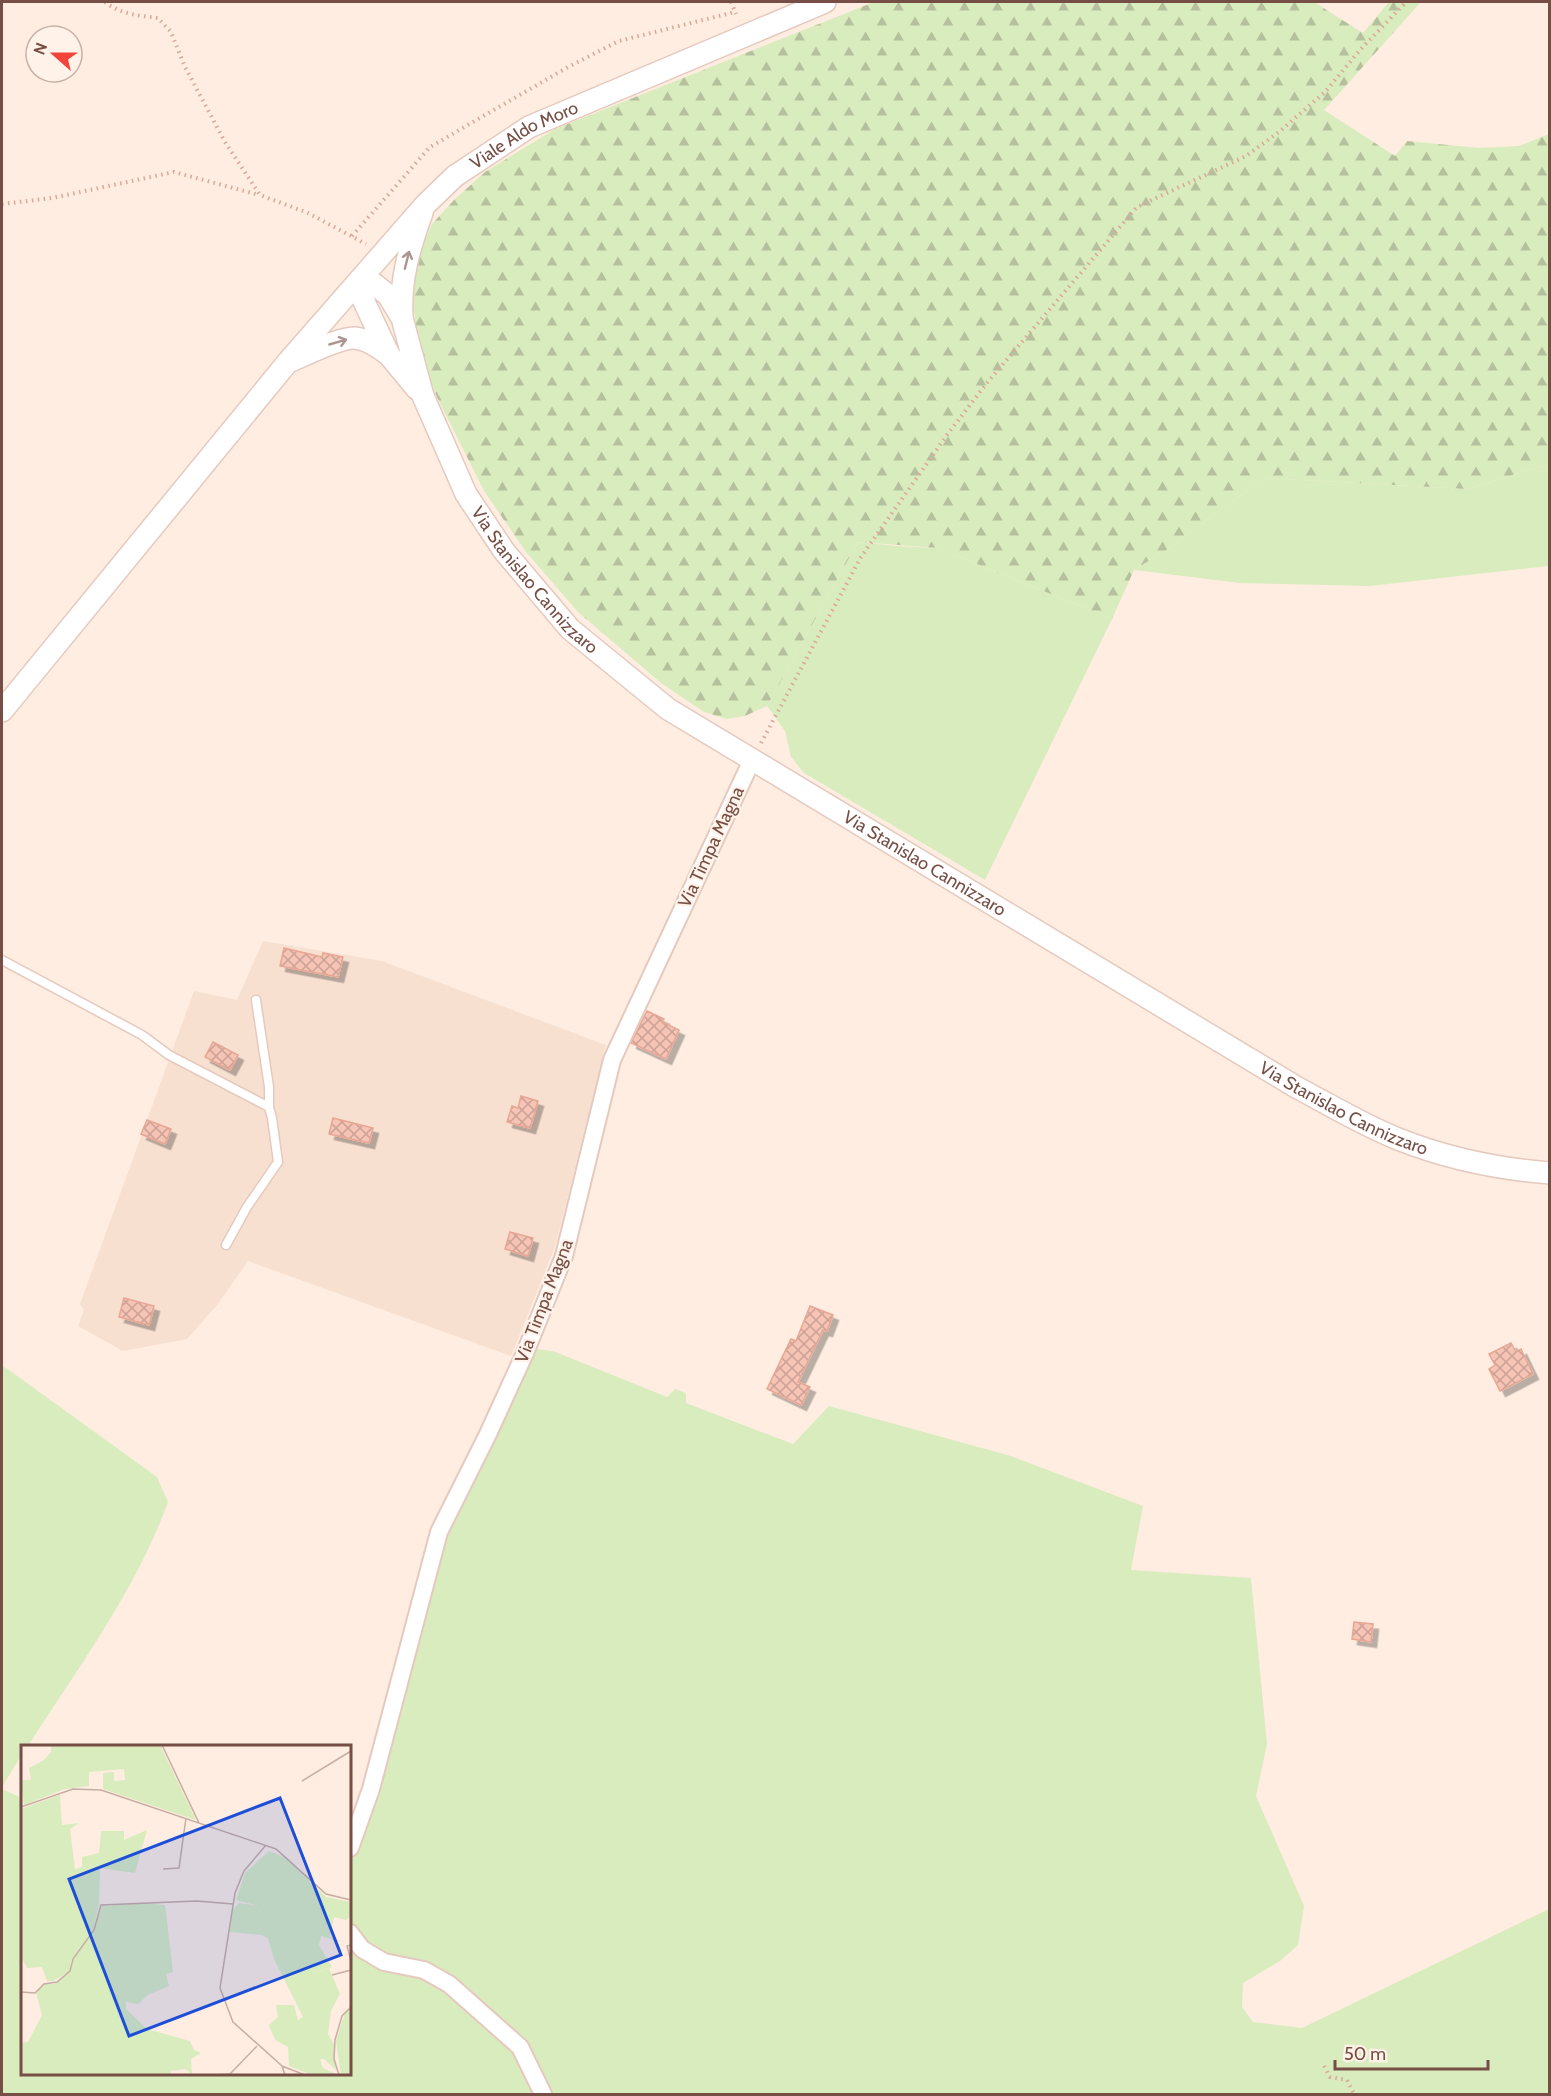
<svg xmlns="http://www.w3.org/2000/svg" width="1551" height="2096" font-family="Cabin,sans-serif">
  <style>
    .residential { fill: #f8e0d1 }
    .green { fill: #d9ecbe }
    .forest { fill: url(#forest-firs) }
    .building { fill: url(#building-cross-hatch); stroke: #e9a694; stroke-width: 1.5; filter: url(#shadow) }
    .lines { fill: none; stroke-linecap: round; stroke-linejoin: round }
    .service-casing { stroke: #e5c9be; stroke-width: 11 }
    .minor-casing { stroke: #e5c9be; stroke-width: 20 }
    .tertiary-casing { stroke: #e5c9be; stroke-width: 24 }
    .path { stroke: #daa799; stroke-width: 4; stroke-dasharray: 1.5 4.5; stroke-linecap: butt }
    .service { stroke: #fff; stroke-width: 8 }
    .minor { stroke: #fff; stroke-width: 16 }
    .tertiary { stroke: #fff; stroke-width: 21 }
    .oneway { stroke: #ad958f }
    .labels { text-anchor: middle; stroke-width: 4.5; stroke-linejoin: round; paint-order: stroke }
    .street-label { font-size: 18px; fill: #764e45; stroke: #fff2e8 }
    .inset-road { fill: none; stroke: #c8ada2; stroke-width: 1.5 }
    .view { fill: #1d4ed8; fill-opacity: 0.15; stroke: #1d4ed8; stroke-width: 3 }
    .inset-edge { fill: none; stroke: #764e45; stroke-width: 3 }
  </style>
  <defs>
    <pattern id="forest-firs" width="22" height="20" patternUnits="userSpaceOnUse" patternTransform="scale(1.5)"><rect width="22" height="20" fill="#d9ecbe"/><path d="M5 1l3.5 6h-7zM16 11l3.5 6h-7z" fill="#b5c19c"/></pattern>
    <pattern id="building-cross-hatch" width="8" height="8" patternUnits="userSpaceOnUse" patternTransform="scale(1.5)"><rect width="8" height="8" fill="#f5c4b5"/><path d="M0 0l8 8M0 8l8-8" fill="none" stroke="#cba195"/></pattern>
    <filter id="shadow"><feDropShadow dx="5.5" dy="5.5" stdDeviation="0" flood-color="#0004"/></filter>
  </defs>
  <rect width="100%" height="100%" fill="#feede0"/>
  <path class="residential" d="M263,941L382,961L606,1045L555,1247L511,1356L248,1261L218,1304L187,1339L123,1351L78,1326L84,1310L80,1304L194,991L237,1000Z"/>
  <path class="green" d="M1549,464V566L1370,586L1240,583L1134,570L1168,549L1264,478L1467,489Z
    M858,542L897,546L938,548L1112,619L985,880L804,773L791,757L785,731L767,706Z
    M535,1349L553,1351L667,1397L675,1389L686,1393V1403L793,1444L829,1406L1011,1456L1143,1506L1131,1570L1251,1578L1267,1744L1256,1796L1304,1906L1298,1945L1280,1961L1243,1983L1242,2007L1253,2022L1302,2028L1549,1909V2094H550L446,1974L383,1954L366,1945L350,1925V1861L374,1795L444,1533Z
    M2,1365L157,1477L168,1502C136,1590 78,1668 28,1746H22V1754L2,1787Z
    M2,1789L22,1798V2074H350V1943L383,1968L419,1977L449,1993L514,2051L536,2094H2Z"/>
  <path class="forest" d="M874,2H1314L1363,33L1389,2H1421L1324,110L1395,156L1407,141L1479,148L1519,146L1549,134V464L1467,489L1264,478L1168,549L1134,570L1112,619L938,548L858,542L767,706L745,716L727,719L704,712L661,683L578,612L526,552L484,491L435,393L419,350L413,301L415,274L422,247L432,224L454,200L485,172L555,129Z"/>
  <path class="building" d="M284,948L322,957L323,953L343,957L338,977L280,966Z
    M647,1011L664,1019L662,1022L679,1030L666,1059L631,1043Z
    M213,1042L238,1055L230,1070L205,1057Z
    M521,1096L538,1101L530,1128L507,1122L512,1106L518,1108Z
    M333,1118L373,1128L369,1143L329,1134Z
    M147,1120L171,1129L165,1144L141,1134Z
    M510,1232L533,1238L528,1256L505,1249Z
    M124,1298L154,1306L149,1325L119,1317Z
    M810,1306L833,1315L827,1331L823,1330L798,1382L810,1387L801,1405L767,1389L791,1339L796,1341Z
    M1511,1343L1516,1352L1521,1349L1533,1374L1500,1391L1489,1369L1495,1365L1489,1354Z
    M1354,1622L1373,1624L1371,1642L1352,1639Z"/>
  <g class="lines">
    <g class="service-casing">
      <path id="service" d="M2,960L142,1035L169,1055L269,1107L272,1118L278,1162L247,1207L226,1245
        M256,1000L269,1087V1107"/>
    </g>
    <g class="minor-casing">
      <path id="minor" d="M350,1848L371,1789L439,1532L488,1434L525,1353L564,1256L612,1060L752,760
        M350,1933L362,1949L384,1962L424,1970L449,1984L520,2047L543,2094"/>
    </g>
    <g class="tertiary-casing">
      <g id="tertiary">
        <path id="s1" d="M361,279L374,284L388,295L402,318L423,396L466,494L504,551L570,629L668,709L1296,1087C1330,1105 1363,1125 1398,1139C1446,1158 1498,1169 1550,1173"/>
        <path d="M361,279L360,293L389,355L417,389"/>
        <path d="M402,317C400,279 409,249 422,213"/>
        <path d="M293,360C307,354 341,337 355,338C368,339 379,348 389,355"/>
        <path id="s2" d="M2,711L287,363L426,204L455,176L529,127L825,2"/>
      </g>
    </g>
    <path class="path" d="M105,2C120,14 140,16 158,18L171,32L185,67L225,142L260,195L308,213L366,244
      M731,2L736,14
      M2,204L52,198L174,172L259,195
      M352,236L430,147L568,67L619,41L735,12
      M761,743L861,557L947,435L986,384L1137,207L1246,156L1279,132L1325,92L1360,50L1406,2
      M1324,2066L1330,2077L1347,2080L1354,2094"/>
    <use href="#service" class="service"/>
    <use href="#minor" class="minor"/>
    <use href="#tertiary" class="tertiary"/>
  </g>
  <defs><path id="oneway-shaft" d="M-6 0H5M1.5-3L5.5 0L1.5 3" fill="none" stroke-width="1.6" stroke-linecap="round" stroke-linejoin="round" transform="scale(1.5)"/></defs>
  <g class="oneway">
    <use href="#oneway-shaft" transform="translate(407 260) rotate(-76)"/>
    <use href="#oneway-shaft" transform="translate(338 342) rotate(-16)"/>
  </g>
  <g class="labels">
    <g class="street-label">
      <text dy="6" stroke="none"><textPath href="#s2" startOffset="782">Viale Aldo Moro</textPath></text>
      <text dy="6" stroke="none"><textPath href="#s1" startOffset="357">Via Stanislao Cannizzaro</textPath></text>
      <text transform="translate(711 847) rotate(-65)" y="6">Via Timpa Magna</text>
      <text dy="6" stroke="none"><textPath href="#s1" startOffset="843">Via Stanislao Cannizzaro</textPath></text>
      <text dy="6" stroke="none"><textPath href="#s1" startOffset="1329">Via Stanislao Cannizzaro</textPath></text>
      <text transform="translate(544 1301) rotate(-69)" y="6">Via Timpa Magna</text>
    </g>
  </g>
  <g transform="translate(21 1745)">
    <rect width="330" height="330" fill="#feede0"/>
    <path d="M30,0H139L175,75L82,44V28L93,27V36L104,35L103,24L68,27V41L44,44L3,60L0,35H10L8,23L23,15L30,7ZM39,50L41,80L58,78L49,84L54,124L61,122V112L78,108L80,86H103V95L126,85L114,128L79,123L78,160L72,185L50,216L49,226L32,236H26L21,222L6,223L0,211V64ZM122,158L144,160L152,227L145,229L148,241L127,250L117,259L105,257V264L126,284L169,296L173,305L180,308L170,314L171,330L165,324L150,326V330H0V298L7,297L21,270L15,248L22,239H33L48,228L52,215L73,185L81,161ZM218,158L238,161L240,190L209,187L212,164ZM246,190L260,199L267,220L292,228L308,223L319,249L310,266L307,289L313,299L315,325L303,314L299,315L302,323L317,330H291L268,321L267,302L254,295L248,280L257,272L255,260H273L277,275L282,272L253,214ZM330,264V330H320L315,296L324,268Z" fill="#d9ecbe"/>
    <path d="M248,106L268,114L305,152L330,157V171L325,175L313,172L309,192L326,198L300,191L298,200L311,222L292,228L291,237L278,236L267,220L260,199L240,190L238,161L215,155L224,128Z" fill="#d9ecbe"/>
    <path class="inset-road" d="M141,0L178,78M281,36L330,6M0,62L52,44L80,45L255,104L305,149L330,155M245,100L223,126L214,148L199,243L212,277L261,321L264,330M142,124L158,123L165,73M330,200L326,201L330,216M311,230L330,225M0,247L14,248L23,239L36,237L49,226L52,214L73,185L80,160L176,156L212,159M261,321L284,330M194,330L209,329L236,301M318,330L313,314L314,295L321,271L330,262"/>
    <path class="view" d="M259,53L320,210L108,291L48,134Z"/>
    <rect width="330" height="330" class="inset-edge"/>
  </g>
  <rect width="1551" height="2096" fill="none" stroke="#764e45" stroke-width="6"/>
  <g transform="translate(54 54) rotate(291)"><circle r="28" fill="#fff2e8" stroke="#c8b0a7" stroke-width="1.5"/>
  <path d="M0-4.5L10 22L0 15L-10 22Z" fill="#f2443b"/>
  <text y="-9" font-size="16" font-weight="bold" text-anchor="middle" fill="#764e45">N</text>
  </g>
  <path d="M1335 2060v9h153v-9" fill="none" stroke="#764e45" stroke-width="3"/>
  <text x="1344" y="2060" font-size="18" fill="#764e45" stroke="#fff2e8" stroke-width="4.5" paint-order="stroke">50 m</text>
</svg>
